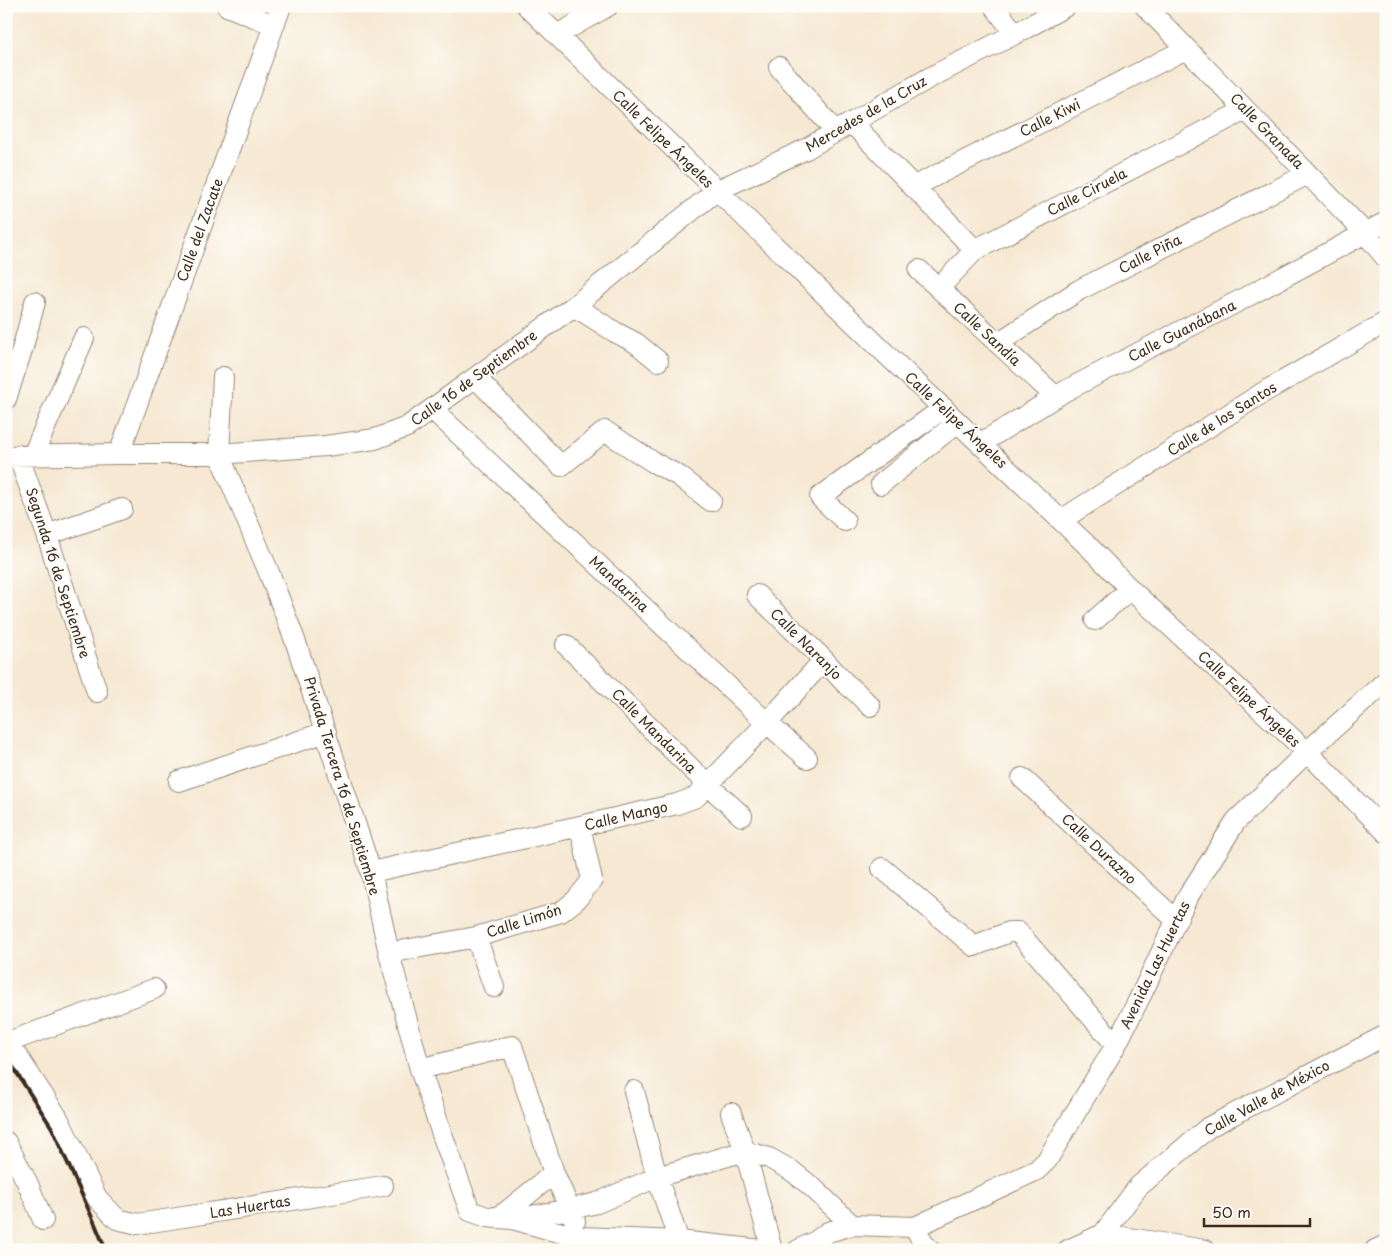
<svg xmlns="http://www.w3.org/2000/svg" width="1392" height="1256" font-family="'Playpen Sans',sans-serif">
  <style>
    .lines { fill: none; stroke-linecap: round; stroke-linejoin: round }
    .minor-casing { stroke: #988978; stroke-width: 22 }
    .minor { stroke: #fff; stroke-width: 20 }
    .rail { stroke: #3b2a1e; stroke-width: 4 }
    .labels { text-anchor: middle; stroke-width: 4; stroke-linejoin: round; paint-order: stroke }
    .street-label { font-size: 14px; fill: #3b2a1e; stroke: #fdfcf7 }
  </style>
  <rect width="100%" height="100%" fill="#fdfcf7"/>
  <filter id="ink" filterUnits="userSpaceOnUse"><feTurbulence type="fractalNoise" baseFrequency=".02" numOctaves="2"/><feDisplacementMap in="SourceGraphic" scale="10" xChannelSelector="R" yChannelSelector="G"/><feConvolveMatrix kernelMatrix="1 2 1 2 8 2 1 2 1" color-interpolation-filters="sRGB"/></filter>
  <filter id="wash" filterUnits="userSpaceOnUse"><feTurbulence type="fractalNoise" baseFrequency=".0096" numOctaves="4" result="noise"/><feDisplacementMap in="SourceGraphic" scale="20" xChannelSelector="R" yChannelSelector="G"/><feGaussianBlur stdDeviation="1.12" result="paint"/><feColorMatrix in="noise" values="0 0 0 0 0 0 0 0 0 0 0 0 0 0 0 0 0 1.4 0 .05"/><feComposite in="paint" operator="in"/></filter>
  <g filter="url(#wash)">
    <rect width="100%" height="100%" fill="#f6e8d2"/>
  </g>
  <g filter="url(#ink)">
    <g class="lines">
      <g class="minor-casing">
        <path id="minor" d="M227,6L274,25
          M527,6L885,353L1090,548L1130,589L1307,752L1386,832
          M994,6L1015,34
          M1145,6L1365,233L1386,258
          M557,35L608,6
          M779,67L836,132
          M852,123L975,250
          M913,187L1186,49
          M919,270L1056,397
          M939,288L975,250L1245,110
          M574,306L615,332L636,343L658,361
          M998,343L1079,290L1308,174
          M223,377L219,454L270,575L296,643L371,872L389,953L420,1069L443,1137L470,1211L487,1217L512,1219L558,1232L581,1237L679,1241L762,1250
          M476,378L561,466L605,431L653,462L679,476L711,501
          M6,399L22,350L35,302
          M432,409L767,723L807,758
          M981,443L1067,390L1235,303L1386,222
          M119,454L281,6
          M18,455L47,535L97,692
          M33,455L84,338
          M6,456L119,454H219L326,446L375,439L407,427L574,306L716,191L806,149L929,78L1015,34L1066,6
          M881,484L958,422
          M1061,520L1264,392L1386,322
          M845,521L820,497L944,408
          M47,535L122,509
          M757,595L824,660L845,683L856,692L870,706
          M1095,620L1130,589
          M566,645L708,785L742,816
          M1022,778L1176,920
          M179,781L326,732
          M882,868L974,946L1009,932H1018L1116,1045
          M371,872L580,826L677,804L696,797L767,723L824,660
          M476,937L494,987
          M389,953L476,937L561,912L576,900L592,880L580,826
          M6,1039L58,1118L97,1198L117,1219L138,1224L383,1186
          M8,1042L154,989
          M420,1069L512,1046L554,1173L575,1221
          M634,1091L657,1177L679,1241
          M731,1113L745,1151L772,1250
          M6,1142L27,1182L43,1220
          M495,1218L506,1212L554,1173
          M519,1218L571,1209L597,1203L657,1177L745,1151L769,1158L792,1171L812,1187L852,1225
          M915,1227L923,1243L930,1250
          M1103,1234L1205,1250
          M798,1250L816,1241L828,1232L852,1225L915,1227L1037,1170L1047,1160L1116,1045L1141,995L1187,898L1236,821L1307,752L1386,681
          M1068,1250L1103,1234L1138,1187L1209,1127L1386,1035
          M1375,1250L1386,1245"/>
      </g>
      <use href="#minor" class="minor"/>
      <path class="rail" d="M6,1056L52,1128L95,1224L106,1250"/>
    </g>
  </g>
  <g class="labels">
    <g class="street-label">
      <text transform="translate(866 114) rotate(-30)" y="5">Mercedes de la Cruz</text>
      <text transform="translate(1050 118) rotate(-27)" y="5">Calle Kiwi</text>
      <text transform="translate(1267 131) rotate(46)" y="5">Calle Granada</text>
      <text transform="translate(663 139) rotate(44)" y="5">Calle Felipe Ángeles</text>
      <text transform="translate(1087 192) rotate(-27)" y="5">Calle Ciruela</text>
      <text transform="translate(200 230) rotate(-70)" y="5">Calle del Zacate</text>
      <text transform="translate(1150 254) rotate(-27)" y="5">Calle Piña</text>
      <text transform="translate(1182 331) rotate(-27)" y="5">Calle Guanábana</text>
      <text transform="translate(987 334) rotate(43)" y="5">Calle Sandía</text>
      <text transform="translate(474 378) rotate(-36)" y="5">Calle 16 de Septiembre</text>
      <text transform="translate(1222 419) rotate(-32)" y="5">Calle de los Santos</text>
      <text transform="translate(956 420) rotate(43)" y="5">Calle Felipe Ángeles</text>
      <text transform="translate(58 573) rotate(72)" y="5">Segunda 16 de Septiembre</text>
      <text transform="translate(619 584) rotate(43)" y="5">Mandarina</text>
      <text transform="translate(806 644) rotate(45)" y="5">Calle Naranjo</text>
      <text transform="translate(1249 699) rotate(43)" y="5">Calle Felipe Ángeles</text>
      <text transform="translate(654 731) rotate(45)" y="5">Calle Mandarina</text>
      <text transform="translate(342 786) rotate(73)" y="5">Privada Tercera 16 de Septiembre</text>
      <text transform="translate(626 816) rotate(-13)" y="5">Calle Mango</text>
      <text transform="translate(1099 849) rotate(43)" y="5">Calle Durazno</text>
      <text transform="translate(524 921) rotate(-18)" y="5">Calle Limón</text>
      <text transform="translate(1155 965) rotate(-64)" y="5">Avenida Las Huertas</text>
      <text transform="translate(1267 1098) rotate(-29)" y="5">Calle Valle de México</text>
      <text transform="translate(250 1207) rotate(-9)" y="5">Las Huertas</text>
    </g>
  </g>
  <rect width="1392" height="1256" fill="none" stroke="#fdfcf7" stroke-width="25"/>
  <path d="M1204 1218v8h106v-8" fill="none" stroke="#3b2a1e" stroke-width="2.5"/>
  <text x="1212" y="1218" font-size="15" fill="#3b2a1e" stroke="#fdfcf7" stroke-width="4" paint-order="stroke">50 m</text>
</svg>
